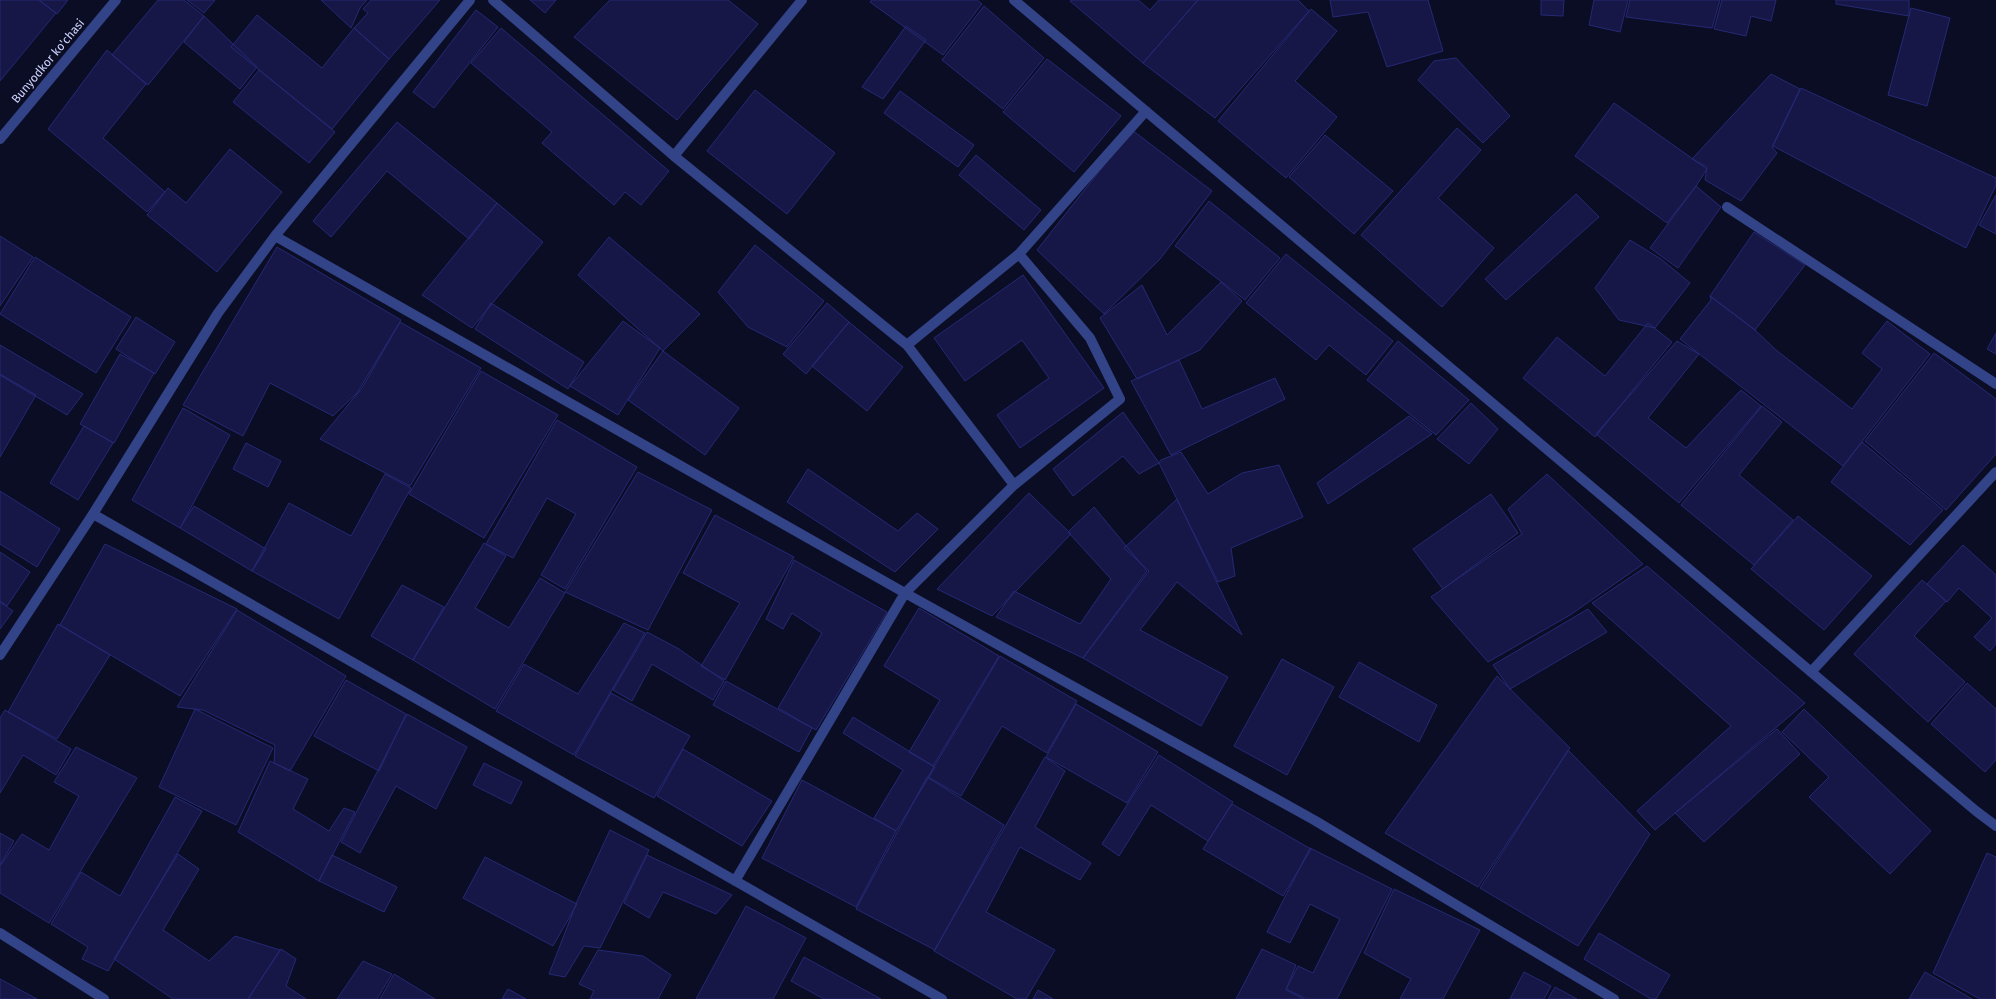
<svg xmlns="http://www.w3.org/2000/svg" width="1996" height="999" font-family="'Fira Sans',sans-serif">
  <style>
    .building { fill: #161746; stroke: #252975 }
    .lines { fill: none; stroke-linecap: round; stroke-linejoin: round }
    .street { stroke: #324387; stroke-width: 10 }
    .labels { text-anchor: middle; stroke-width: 4; stroke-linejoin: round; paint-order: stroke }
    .street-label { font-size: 12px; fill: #ced4ff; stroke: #0b0d24 }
  </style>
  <rect width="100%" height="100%" fill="#0b0d24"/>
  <path class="building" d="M0,0H39L56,13L0,81Z
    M39,0H68L57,14Z
    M158,0H184L204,16L148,85L112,55Z
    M187,0H215L204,13Z
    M321,0H367L360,8L351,28Z
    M371,0H440L389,59L354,28L368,13L363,9Z
    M530,0H556L545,13Z
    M610,0H728L758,24L677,120L574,37Z
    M872,0H977L982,4L943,55L870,2Z
    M1072,0H1138L1150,10L1159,0H1198L1143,63L1070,1Z
    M1198,0H1298L1309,11L1215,118L1143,63Z
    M1330,0H1428L1443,51L1387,67L1368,12L1333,17Z
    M1541,0H1564L1563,16L1541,15Z
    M1594,0H1628L1620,32L1589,25Z
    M1630,0H1720L1712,28L1626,17Z
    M1722,0H1776L1771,21L1751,16L1746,36L1714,29Z
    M1836,0H1909V16L1836,4Z
    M984,6L1044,58L1003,109L942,60Z
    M1911,8L1950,18L1927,106L1888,95Z
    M1311,9L1337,31L1295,81L1337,117L1286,178L1218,121Z
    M476,10L498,27L434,108L413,92Z
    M257,15L322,68L354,28L389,59L332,129L231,47Z
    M204,16L257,67L240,89L184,42Z
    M906,26L926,40L883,99L862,87Z
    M501,28L669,171L641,205L625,192L614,205L542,143L552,132L471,63Z
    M107,50L146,84L103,138L165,192L147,212L48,129Z
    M1456,58L1510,116L1483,143L1418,80L1434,61Z
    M1047,59L1121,116L1074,172L1003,112Z
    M259,70L335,132L309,163L233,102Z
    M1771,74L1800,89L1772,147L1777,153L1741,201L1705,180L1707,167L1692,159Z
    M1801,88L1996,178V185L1966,248L1773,146Z
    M755,90L835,153L787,214L707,151Z
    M900,91L974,145L958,167L884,113Z
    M1614,103L1707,169L1696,186L1667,223L1575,156Z
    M397,122L497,203L469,239L387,171L331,237L313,221Z
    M1457,128L1481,150L1438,198L1494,248L1442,307L1361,235Z
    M1132,130L1212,191L1160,259L1104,314L1037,250Z
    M1325,135L1393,191L1354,234L1289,177Z
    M230,149L282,192L217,272L147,215L168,188L186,203Z
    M976,155L1041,210L1024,230L959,175Z
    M1696,186L1721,207L1678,268L1650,248Z
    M1576,194L1599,217L1506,300L1485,279Z
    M1996,195V234L1979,225Z
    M1209,201L1280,258L1245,300L1175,246Z
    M497,203L543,242L472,328L422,295Z
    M1754,232L1805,265L1755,330L1710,296Z
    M0,236L33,257L0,306Z
    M609,237L700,314L663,351L578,275Z
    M1630,240L1661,259L1690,283L1655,328L1619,320L1595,288Z
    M755,245L824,301L787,347L748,327L718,292Z
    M277,247L401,320L357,393L333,416L270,383L243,436L183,405Z
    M1286,254L1393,341L1366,375L1329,345L1316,360L1246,303Z
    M35,257L131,317L96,373L0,314Z
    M1023,275L1104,388L1020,448L997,415L1049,378L1022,340L965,381L934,338Z
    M1221,282L1242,301L1200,350L1137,379L1100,318L1142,285L1167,335Z
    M1710,296L1755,330L1776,350L1852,409L1882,369L1862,353L1887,321L1930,354L1843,466L1680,339L1711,300Z
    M491,303L584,362L568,389L475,329Z
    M827,303L849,322L806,374L783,354Z
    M136,317L175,342L155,374L116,349Z
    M623,321L660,348L618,415L570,386Z
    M400,322L481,368L410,486L320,439L362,388Z
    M849,322L903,367L867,411L812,366Z
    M1648,323L1672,342L1595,437L1523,378L1557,337L1605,376Z
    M1996,333V354L1987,349Z
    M1398,341L1469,400L1436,435L1367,380Z
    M1677,341L1699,354L1648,418L1686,448L1741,390L1761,406L1679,503L1596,434Z
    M0,345L83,394L67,415L0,375Z
    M663,351L739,408L705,455L628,400Z
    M1934,353L1996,399V454L1946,510L1865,441Z
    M120,354L154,373L114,443L80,424Z
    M1179,360L1202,409L1275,378L1285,399L1171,455L1131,381Z
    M481,371L558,415L484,538L409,494Z
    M0,374L36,395L0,457Z
    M1471,403L1498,429L1469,464L1437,439Z
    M1762,406L1782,422L1739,475L1793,520L1754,565L1681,505Z
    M183,408L230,435L180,528L132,500Z
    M1123,412L1159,463L1139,474L1123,456L1073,496L1053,469Z
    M1409,416L1432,434L1328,504L1317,483Z
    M557,420L637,467L565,589L541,575L576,514L547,498L513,558L486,544Z
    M84,426L113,443L78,500L50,483Z
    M1862,442L1943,510L1910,545L1831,482Z
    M246,443L281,461L268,487L233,469Z
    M1181,452L1208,494L1242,473L1279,465L1303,517L1231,548L1235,576L1218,582L1159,463L1161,460Z
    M808,469L898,531L917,513L938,529L895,572L787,502Z
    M638,472L712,510L648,630L565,592Z
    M385,474L411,488L339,619L252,571L289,503L351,536Z
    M1547,474L1643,564L1570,615L1488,662L1431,597L1522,534L1508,509Z
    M0,491L60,529L37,567L0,544Z
    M1029,493L1071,534L992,616L937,589Z
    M1491,494L1518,533L1443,589L1413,549Z
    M1177,499L1242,635L1177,582L1140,630L1228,677L1201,726L1083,658L1149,571L1124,548Z
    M194,506L266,549L252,571L180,528Z
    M1094,507L1147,571L1083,658L996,617L1014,591L1080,624L1111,579L1068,532Z
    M715,515L794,557L725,680L701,666L740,603L683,573Z
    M1798,516L1872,576L1824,630L1751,569Z
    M484,543L506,556L475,608L509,628L540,578L565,593L495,709L413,660Z
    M105,544L237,609L180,696L60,625Z
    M1963,545L1996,575V644L1990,651L1974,637L1992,618L1959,588L1947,602L1927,584Z
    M0,552L30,572L7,606L0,601Z
    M794,560L887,612L816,730L778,708L822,633L792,613L783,629L766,619Z
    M1647,566L1805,703L1655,830L1637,811L1731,726L1592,603Z
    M1922,580L1946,601L1914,636L1965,682L1928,722L1854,654Z
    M402,585L444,607L413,660L371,636Z
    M0,602L13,611L0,629Z
    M919,608L999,656L933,766L909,752L940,700L884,666Z
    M1588,609L1607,632L1510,689L1493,665Z
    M237,610L346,676L290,771L274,763L275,745L203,710L177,707Z
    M624,623L645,633L574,755L496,711L524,664L578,694Z
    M58,624L110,655L57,739L8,712Z
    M647,632L679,649L724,681L713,700L652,664L632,701L613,690Z
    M1000,656L1077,701L1047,753L1002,726L961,796L928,777Z
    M1282,659L1334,687L1287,775L1234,746Z
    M1359,662L1437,705L1419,742L1339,697Z
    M1497,676L1570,748L1478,887L1385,833Z
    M346,680L406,714L379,771L314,736Z
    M726,681L812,728L799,752L713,705Z
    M1967,683L1996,709V760L1985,772L1931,724Z
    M611,693L690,736L654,798L575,756Z
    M1076,704L1158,752L1127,803L1046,757Z
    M195,709L273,748L236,825L159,787Z
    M1804,709L1931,831L1890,874L1809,797L1829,777L1782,732Z
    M5,710L71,749L56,775L23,755L0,793V718Z
    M407,714L467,747L436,809L396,786L360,853L341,842Z
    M853,717L935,767L896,831L874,818L903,770L843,733Z
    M1777,729L1800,754L1704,842L1675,813Z
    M76,747L137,778L49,923L0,893V866L22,834L49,850L79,796L54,782Z
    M683,749L772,801L742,846L657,796Z
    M1568,750L1650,834L1578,946L1480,888Z
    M1159,755L1233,802L1208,841L1151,805L1119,856L1102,844Z
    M1045,757L1065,771L1035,827L1091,863L1080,880L1020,847L986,912L1055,950L1026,999H1017L934,951Z
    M270,761L308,779L293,809L329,831L344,808L355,812L319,881L238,832Z
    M484,763L522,782L511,804L473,785Z
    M927,777L1004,825L935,950L856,909Z
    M802,780L896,831L856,907L762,858Z
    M175,797L202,811L108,971L82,959L88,947L51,924L81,872L120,896Z
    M1232,804L1311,849L1283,896L1203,849Z
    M610,830L649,850L600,948L584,946L565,977L549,974L578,899Z
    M0,833L14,841L0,865Z
    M1310,848L1392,889L1337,999H1307L1286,989L1298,966L1313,973L1340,919L1310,904L1290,943L1267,932Z
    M1987,853L1996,857V999H1980L1933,973Z
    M178,854L199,869L163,930L209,961L235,936L280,950L248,999H173L114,959Z
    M332,855L397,887L384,912L319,881Z
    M647,855L732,895L716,914L663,892L649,918L624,903Z
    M485,857L577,904L553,946L463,898Z
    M1394,889L1480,930L1443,999H1400L1411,979L1364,953Z
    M746,906L806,938L773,999H696Z
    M1599,933L1670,975L1656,999H1651L1584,959Z
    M281,949L296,959L286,986L306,999H248Z
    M1262,949L1296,965L1286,990L1304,999H1236Z
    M598,950L643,956L671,975L658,999H590L594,991L579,984Z
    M804,957L881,999H824L791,981Z
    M363,961L392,974L377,999H337Z
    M1524,972L1551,986L1544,999H1510Z
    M1925,972L1972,999H1909Z
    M394,974L435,999H380Z
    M0,979L37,999H0Z
    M1555,987L1577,999H1548Z
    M508,989L526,999H502Z
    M1038,990L1053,999H1033Z"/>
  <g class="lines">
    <path class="street" d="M1014,0L1976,811L1996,826
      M0,139L116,0
      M674,156L802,0
      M1727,207L1996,384
      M275,236L905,593L1014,485L907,345L674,156L493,0
      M907,345L1019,254
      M1014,485L1120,399L1090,338L1019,254L1146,111
      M93,514L218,313L275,236L470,0
      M0,655L93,514L942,999
      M1811,672L1996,472
      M735,881L905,593L1314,820L1614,999
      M0,933L104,999"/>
  </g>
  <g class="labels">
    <g class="street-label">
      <text transform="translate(48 61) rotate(-50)" y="4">Bunyodkor ko'chasi</text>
    </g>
  </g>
</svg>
